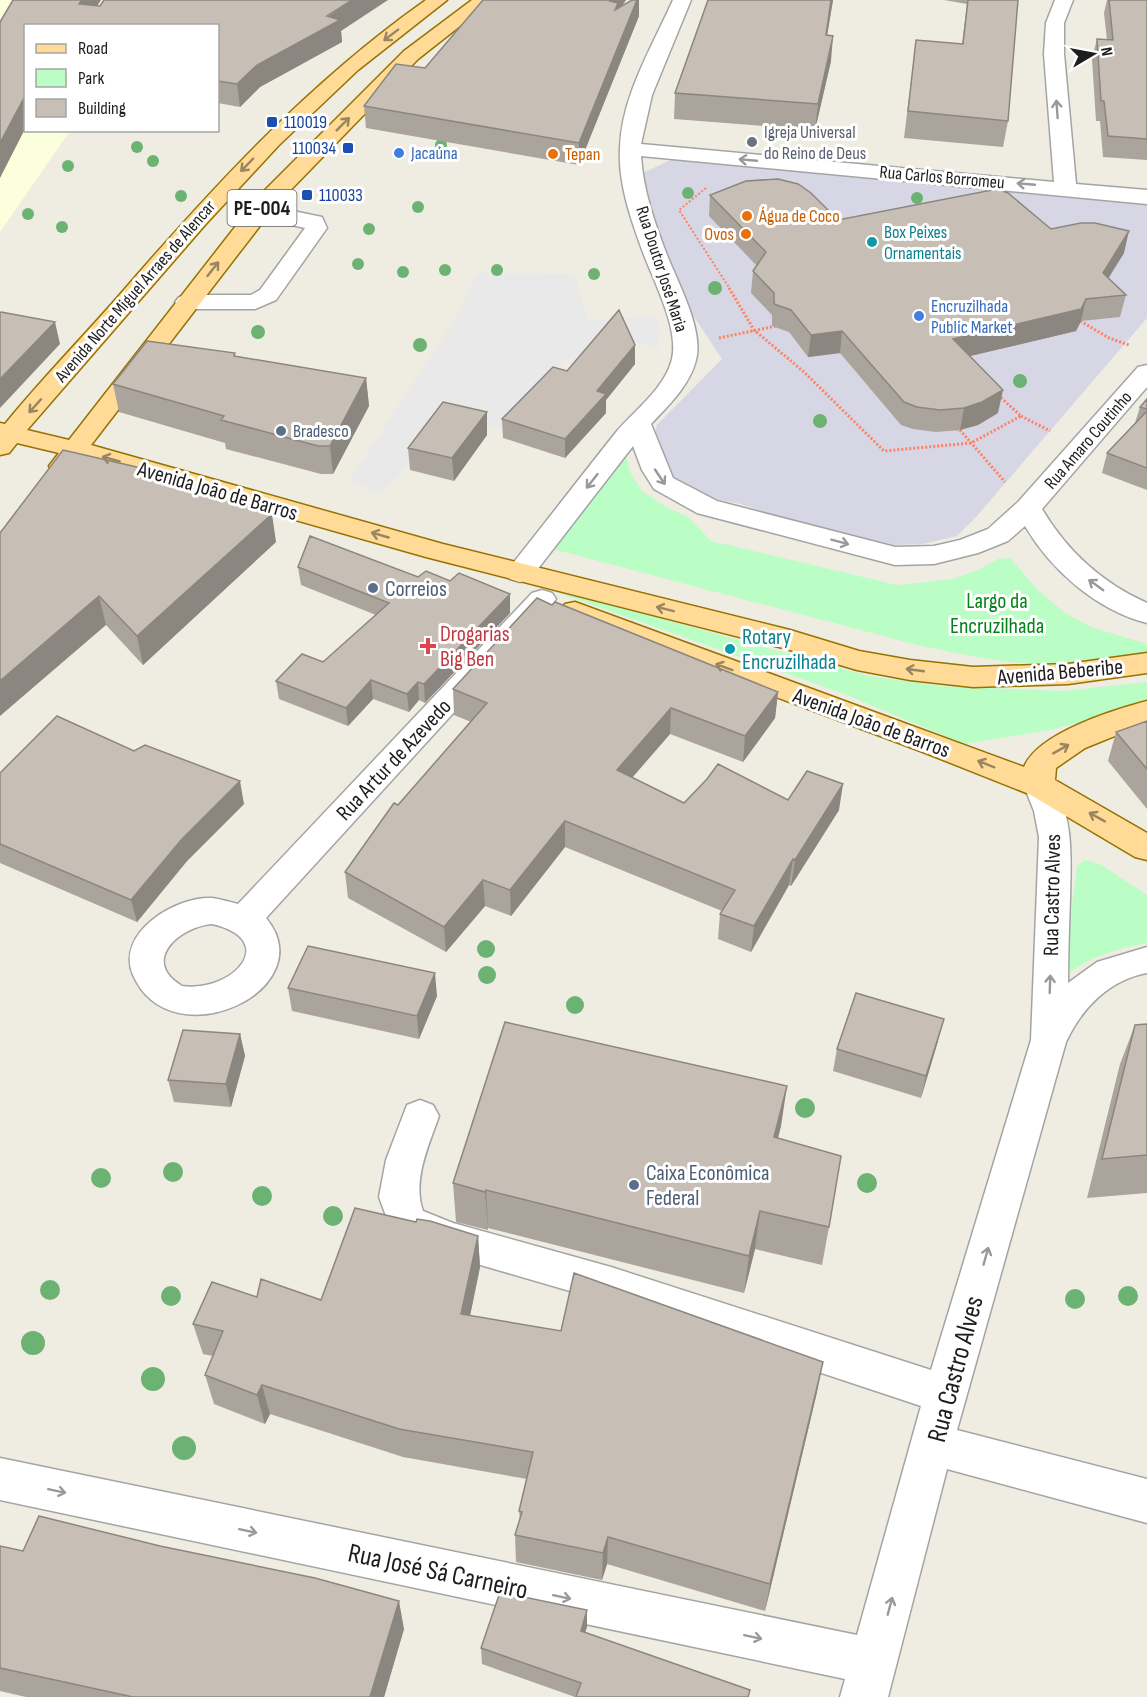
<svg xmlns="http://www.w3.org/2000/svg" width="1147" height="1697" font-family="'Sofia Sans Condensed',sans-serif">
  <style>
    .education { fill: #fcffdb }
    .park { fill: #bafec5 }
    .parking { fill: #e9e9e9 }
    .plaza { fill: #d7d6e5 }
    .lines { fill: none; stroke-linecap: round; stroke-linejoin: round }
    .minor-casing { stroke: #a4a4a4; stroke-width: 3 }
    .major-casing { stroke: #967200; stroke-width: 3 }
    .path-far1 { stroke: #ff8163; stroke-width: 2; stroke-dasharray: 2 2; stroke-linecap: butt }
    .path { stroke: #ff8163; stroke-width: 3; stroke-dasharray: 2 2; stroke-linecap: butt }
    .minor { fill: #fff; fill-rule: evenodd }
    .major { fill: #ffdb97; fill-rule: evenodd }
    .tree { fill: #6cb373 }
    .wall { fill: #aba49c }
    .shaded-wall { fill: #8b867f }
    .building { fill: #c7bfb5; stroke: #8b867f; stroke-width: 1.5 }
    .oneway { stroke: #998660 }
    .oneway2 { stroke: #999 }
    .transit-dot { fill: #1a4fb4; stroke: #fff; stroke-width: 2 }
    .worship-dot { fill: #6b7280; stroke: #fff; stroke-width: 2 }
    .shop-dot { fill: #3f7fe0; stroke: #fff; stroke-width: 2 }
    .food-dot { fill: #e8710a; stroke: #fff; stroke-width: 2 }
    .culture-dot { fill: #0f9aa8; stroke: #fff; stroke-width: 2 }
    .service-dot { fill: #5c6f8a; stroke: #fff; stroke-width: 2 }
    .health-dot { fill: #e0444e; stroke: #fff; stroke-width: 2 }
    .labels { text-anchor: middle; stroke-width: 6; stroke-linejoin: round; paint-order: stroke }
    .far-transit-label { font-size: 18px; fill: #164399; stroke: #fff; text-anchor: start }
    .far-worship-label { font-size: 18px; fill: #5b616d; stroke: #fff; text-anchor: start }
    .far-shop-label { font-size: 18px; fill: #366cbe; stroke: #fff; text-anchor: start }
    .far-food-label { font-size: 18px; fill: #c56008; stroke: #fff; text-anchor: start }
    .far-street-label { font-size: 18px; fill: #1d1d1d; stroke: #fff }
    .far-culture-label { font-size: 18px; fill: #0d838f; stroke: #fff; text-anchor: start }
    .far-service-label { font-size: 18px; fill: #4e5e75; stroke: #fff; text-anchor: start }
    .shield { fill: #fff; stroke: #616161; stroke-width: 1.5 }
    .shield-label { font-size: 21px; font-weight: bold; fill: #1d1d1d }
    .street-label { font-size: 22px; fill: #1d1d1d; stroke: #fff }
    .service-label { font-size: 22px; fill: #4e5e75; stroke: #fff; text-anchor: start }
    .park-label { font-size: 22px; fill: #018518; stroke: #fff }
    .health-label { font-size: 22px; fill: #be3a42; stroke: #fff; text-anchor: start }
    .culture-label { font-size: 22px; fill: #0d838f; stroke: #fff; text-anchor: start }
    .near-street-label { font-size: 27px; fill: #1d1d1d; stroke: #fff }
  </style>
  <rect width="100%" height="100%" fill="#efece2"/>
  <path class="education" d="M0,0H18L26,26V130L70,131L0,232Z"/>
  <path class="park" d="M625,453L630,472L642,491L666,507L688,517L711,541L897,585L953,579L978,570L998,559L1010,558L1039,591L1064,612L1091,627L1147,644V655C1110,660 1073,665 1036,664C997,663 958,653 921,646L549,548Z
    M525,581L869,676L942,686L1063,691L1147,682V700L1086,721L1045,731L964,744L842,693Z
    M1085,860L1100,864L1147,895V943C1116,949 1087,957 1063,978L1077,866Z"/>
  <path class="parking" d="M477,273L574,274L588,320L656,316L660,328L658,348L601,333L577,362L565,359L504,430L454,413L382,494L349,481L456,317Z"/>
  <path class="plaza" d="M683,154L1147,203V318L977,516L957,536L923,544L894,545L854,540L740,504L692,494L668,473L654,437L657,425L722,359L685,303L661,246L643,173Z"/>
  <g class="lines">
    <g class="minor-casing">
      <path id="minor" d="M673,0H691L652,95L641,144L1054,182L1044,54L1046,23L1055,0H1073L1064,23V54L1076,184L1147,190V204L641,156C643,190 655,224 667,255C678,283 704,330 696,360C690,385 668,406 651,424L673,478L717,501L895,547L934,546L960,540L988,529L1018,502L1138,367L1147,365V387L1042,509C1067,551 1102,583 1147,603V623C1096,610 1051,570 1025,526L1008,541L978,553L934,564L895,565L697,513L654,489L642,470L633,446L530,579L520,582L510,579L506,573L510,567C546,522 581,476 617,431C635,410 665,388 672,359C679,329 655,284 644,255C632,223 618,184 620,149C621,97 652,47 673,0Z
        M259,204L322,217L327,228L276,300L255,309H187L179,307L175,302L179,297L187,295H251L260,290L305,228L251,216L248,211L251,206Z
        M542,590L552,593L556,599L552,605L266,918C325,989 171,1062 133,975C115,933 176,896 212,898C220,899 230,902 238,904L532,593ZM212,924C281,940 233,993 182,986C140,961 179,927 212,924Z
        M1040,775L1051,778C1074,817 1071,856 1070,899C1069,927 1068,955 1068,983L1097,962L1147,947V973C1109,980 1082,1008 1066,1042L957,1430L1147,1479V1523L947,1469L888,1697H840L845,1679L0,1500V1458L857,1635L921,1406L611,1303L453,1257L393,1235L379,1197L386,1160L407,1105L420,1100L433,1105L439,1116C429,1145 412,1181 423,1211L453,1223L611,1267L931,1370L1031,1040L1039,837L1034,811L1024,786L1029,778Z"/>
    </g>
    <g class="major-casing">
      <path id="major" d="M426,0H447L358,70L279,145L205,225L27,430L69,440L260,195L404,51L472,0H493L418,59L276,205L91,445L443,544L790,630L859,651L910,660L973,667L1068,664L1147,653V673L1068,684L973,687L910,680L857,670L783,648L426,557L81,459C72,471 68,475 53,472L49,466L59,453L17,443L9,453L0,455V423L5,424C40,381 79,341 116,299C211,189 307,84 426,0Z
        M575,602L1024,767C1038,733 1113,710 1147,701V723L1085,748L1056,768L1055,780L1147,833V860L1135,857L1029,794L923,752L565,618L561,611L565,604Z"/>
    </g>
    <path class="path-far1" d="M706,188L679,210L730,289"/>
    <path class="path" d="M729,288L754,330L804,372L884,451L971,443L1021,416L998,395
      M1077,319L1109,338L1129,345
      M719,338L776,326
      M1021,416L1050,431
      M956,429L960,430L1005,482"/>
    <use href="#minor" class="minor"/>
    <use href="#major" class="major"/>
  </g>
  <g class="tree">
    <circle cx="441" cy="145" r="6"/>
    <circle cx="137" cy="147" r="6"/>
    <circle cx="153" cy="161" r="6"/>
    <circle cx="68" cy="166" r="6"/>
    <circle cx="688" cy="193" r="6"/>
    <circle cx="181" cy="196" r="6"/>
    <circle cx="917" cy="198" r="6"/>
    <circle cx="418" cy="207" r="6"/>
    <circle cx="28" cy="214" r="6"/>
    <circle cx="62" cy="227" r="6"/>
    <circle cx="369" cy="229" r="6"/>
    <circle cx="358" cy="264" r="6"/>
    <circle cx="445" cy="270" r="6"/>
    <circle cx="497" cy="270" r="6"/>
    <circle cx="403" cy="272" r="6"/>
    <circle cx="594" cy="274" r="6"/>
    <circle cx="715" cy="288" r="7"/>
    <circle cx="258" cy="332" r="7"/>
    <circle cx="420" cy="345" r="7"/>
    <circle cx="1020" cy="381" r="7"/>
    <circle cx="820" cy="421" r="7"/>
    <circle cx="486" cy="949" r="9"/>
    <circle cx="487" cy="975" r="9"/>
    <circle cx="575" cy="1005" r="9"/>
    <circle cx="805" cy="1108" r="10"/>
    <circle cx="173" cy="1172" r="10"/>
    <circle cx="101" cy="1178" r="10"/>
    <circle cx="867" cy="1183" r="10"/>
    <circle cx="262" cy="1196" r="10"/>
    <circle cx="333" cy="1216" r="10"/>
    <circle cx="50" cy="1290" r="10"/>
    <circle cx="171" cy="1296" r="10"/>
    <circle cx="1128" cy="1296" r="10"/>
    <circle cx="1075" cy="1299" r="10"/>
    <circle cx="33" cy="1343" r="12"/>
    <circle cx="153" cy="1379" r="12"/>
    <circle cx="184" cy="1448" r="12"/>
  </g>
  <path class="wall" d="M483,0H626L622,6L639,16L579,165L366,128L364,106L425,68Z
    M708,0H833L827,35L831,61L815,130L674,119L675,93Z
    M944,0H1018L1008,121L1003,147L904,138L916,40L962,44L967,4Z
    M1107,0H1147V160L1103,157L1100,121H1096L1092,59L1097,39L1107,40L1104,13Z
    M97,6L341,31L342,42L260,87L240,107L218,103V26L0,22Z
    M710,195L838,220L1051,229L1124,253L1108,278L1126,295L1120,317L1081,321L1076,331L970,356L998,413L978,425L960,430L936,432L913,429L901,425L840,353L808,357L789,332L772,326V315L751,293L753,271L757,266L709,216Z
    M635,345V364L606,400V413L565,458L503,438L502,419Z
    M236,356L366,378L369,406L333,474H321L226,449L225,443L119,412L113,384Z
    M1147,399V490L1102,473L1107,453L1135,423L1140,407Z
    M487,435L454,481L410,470L408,448Z
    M0,533L276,542L143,665L106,625Z
    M298,567L510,613L425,703L419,700L409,712L373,699L348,726L279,699L276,681L323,662L376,615L301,585Z
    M453,689L778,692L775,718L743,762L670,734L632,778L684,803L788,800L839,810L791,886L789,885L751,952L718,939L720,914L722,911L565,847L511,916L485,906L446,952L348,898L345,872L398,805L471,722L454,715Z
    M1147,721V809L1108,761L1116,732Z
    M0,773L244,804L187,861L137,922L0,863Z
    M288,988L437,996L419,1039L292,1011Z
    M1147,1024V1193L1087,1198L1120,1064L1135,1025Z
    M240,1034L245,1056L231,1107L174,1102L168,1080Z
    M938,1041L921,1098L833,1071L837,1049Z
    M781,1126L778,1138L829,1227L822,1265L755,1249L744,1293L488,1228V1230L456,1222L453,1183Z
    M478,1236L480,1267L470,1316L817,1392L765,1611L607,1564L602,1580L516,1562L515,1535L520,1520L519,1511L527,1479L403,1457L270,1414L265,1424L214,1404L205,1375L213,1356L203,1354L193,1324L257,1297L321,1300Z
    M0,1546L23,1551L404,1629L384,1697H26L0,1691Z
    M587,1627L585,1632L748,1697H575L482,1664L481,1648Z"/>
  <path class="shaded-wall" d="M82,0H101L84,26L79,4Z
    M352,0H388L341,31L342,42L260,87L240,107L237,84L257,65Z
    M611,0H626L615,15L610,1Z
    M637,0H639V16L579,165V143Z
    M831,0H833L823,60L826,35Z
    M833,36L831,61L815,130L818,104Z
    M26,94V127L0,178V143Z
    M1129,231L1124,253L1098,295L1103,273Z
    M1086,299L1081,321L1076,331L949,361L953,339Z
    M55,322L60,344L0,408V379Z
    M842,331L840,353L808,357L811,335Z
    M635,345V364L606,400V413L565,458V439L597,391Z
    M366,378L369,406L333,474L330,446Z
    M1003,390L998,413L978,425L960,430L964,408Z
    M487,412V435L454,481L452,458Z
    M272,514L276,542L143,665L137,636Z
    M510,594V613L425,703L424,684Z
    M99,596L106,625L0,716V681Z
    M371,680L373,699L348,726L346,708Z
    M418,682L419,700L409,712L407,694Z
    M778,692L775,718L743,762L745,736Z
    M671,708L670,734L616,796L617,770Z
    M240,781L244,804L187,861L137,922L131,900L182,839Z
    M843,784L839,810L791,886L795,860Z
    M565,821V847L511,916L510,890Z
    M793,859L789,885L751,952L754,926Z
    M483,880L485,906L446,952L444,927Z
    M435,973L437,996L419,1039L417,1016Z
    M944,1019L938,1041L921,1098L926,1076Z
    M240,1034L245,1056L231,1107L226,1084Z
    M787,1086L781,1126L768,1175L774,1137Z
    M486,1190L488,1228V1230L485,1192Z
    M760,1211L755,1249L744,1293L749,1256Z
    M478,1236L480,1267L464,1345L461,1314Z
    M823,1362L817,1392L765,1611L770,1584Z
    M262,1385L270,1414L265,1424L257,1395Z
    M608,1537L607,1564L602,1580L603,1553Z
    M399,1601L404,1629L384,1697H370Z
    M587,1610V1627L580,1647L581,1631Z"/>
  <path class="building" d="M13,0H82L79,4L100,6L104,0H352L327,16L340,20L257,65L237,84L218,81V26H26V94L0,143V22Z
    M483,0H611L610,1L618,3L615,10L632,0H637L579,143L364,106L396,64L425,68Z
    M708,0H831L826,35L833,36L818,104L675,93Z
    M968,0H1018L1008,121L908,111L916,40L963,44Z
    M1109,0H1147V139L1108,136L1104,101H1101L1097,39L1113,40Z
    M778,179L798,184L811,193L838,220L997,189L1008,193L1051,229L1081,223H1095L1129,231L1103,273L1126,295L1086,299L1081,309L953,339L1003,390L982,402L964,408L940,410L917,407L904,402L842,331L811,335L791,310L774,304V293L753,271L766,252L710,195L746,181Z
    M619,310L635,345L597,391L606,394L565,439L502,419L553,367L567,371Z
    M1,312L55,322L0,379V313Z
    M147,341L235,353L234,356L366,378L330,446H318L221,420L224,416L113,384Z
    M1147,399V409L1140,407Z
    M443,402L487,412L452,458L408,448Z
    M1147,411V468L1107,453Z
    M63,450L154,471L272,514L137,636L99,596L0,681V533Z
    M310,536L418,577L426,571L450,581L459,573L510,594L424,684L418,682L407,694L371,680L346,708L276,681L302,654L323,662L389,603L298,567Z
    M537,598L552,605L555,602L778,692L745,736L671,708L617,770L684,803L707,779L718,764L788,800L807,771L843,784L795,860L793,859L754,926L720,914L735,890L565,821L510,890L483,880L444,927L345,872L394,803L398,805L487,703L453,689Z
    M57,716L134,751L145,745L240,781L182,839L131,900L0,844V773Z
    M1147,721V769L1116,732Z
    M308,946L435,973L417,1016L288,988Z
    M856,993L944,1019L926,1076L837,1049Z
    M505,1022L787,1086L774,1137L841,1156L829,1227L760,1211L749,1256L486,1190L485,1192L453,1183Z
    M1147,1024V1155L1102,1159L1135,1025Z
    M183,1030L240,1034L226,1084L168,1080Z
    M355,1208L416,1222L417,1219L430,1221L478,1236L461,1314L561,1331L574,1273L823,1362L770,1584L608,1537L603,1553L515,1535L522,1512L519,1511L533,1452L399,1429L262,1385L257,1395L205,1375L223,1331L193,1324L212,1282L257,1297L261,1279L321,1300Z
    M39,1516L160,1546L315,1578L399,1601L370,1697H133L0,1668V1546L23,1551Z
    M500,1592L587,1610L581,1631L750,1690L748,1697H576L581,1683L481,1648Z"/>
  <defs><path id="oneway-shaft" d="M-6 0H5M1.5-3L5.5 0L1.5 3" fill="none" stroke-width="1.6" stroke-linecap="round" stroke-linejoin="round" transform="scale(1.5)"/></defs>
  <g class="oneway">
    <use href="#oneway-shaft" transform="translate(391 35) rotate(143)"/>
    <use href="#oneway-shaft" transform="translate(343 124) rotate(-45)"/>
    <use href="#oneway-shaft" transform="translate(247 165) rotate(134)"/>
    <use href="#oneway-shaft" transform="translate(213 269) rotate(-52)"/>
    <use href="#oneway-shaft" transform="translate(35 406) rotate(132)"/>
    <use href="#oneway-shaft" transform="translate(111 459) rotate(-164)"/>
    <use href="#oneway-shaft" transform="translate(380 535) rotate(-164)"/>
    <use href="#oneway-shaft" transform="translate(665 609) rotate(-166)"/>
    <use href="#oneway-shaft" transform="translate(724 667) rotate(-160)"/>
    <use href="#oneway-shaft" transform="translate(915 670) rotate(-172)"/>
    <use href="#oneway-shaft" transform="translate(1061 749) rotate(-29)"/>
    <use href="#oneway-shaft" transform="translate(986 764) rotate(-158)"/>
    <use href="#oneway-shaft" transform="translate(1097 817) rotate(-151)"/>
  </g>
  <g class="oneway2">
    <use href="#oneway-shaft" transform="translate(1057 109) rotate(-94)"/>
    <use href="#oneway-shaft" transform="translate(748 160) rotate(-175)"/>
    <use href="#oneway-shaft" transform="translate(1026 184) rotate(-175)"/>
    <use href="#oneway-shaft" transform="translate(660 477) rotate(56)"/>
    <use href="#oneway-shaft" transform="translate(592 481) rotate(128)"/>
    <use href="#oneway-shaft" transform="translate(840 542) rotate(15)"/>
    <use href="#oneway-shaft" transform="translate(1096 585) rotate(-144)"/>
    <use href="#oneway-shaft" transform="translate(1050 984) rotate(-88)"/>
    <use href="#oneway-shaft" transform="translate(986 1256) rotate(-74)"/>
    <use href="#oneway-shaft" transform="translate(57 1491) rotate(12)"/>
    <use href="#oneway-shaft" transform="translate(248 1531) rotate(12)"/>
    <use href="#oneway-shaft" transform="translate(562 1597) rotate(12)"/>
    <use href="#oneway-shaft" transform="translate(890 1606) rotate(-75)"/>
    <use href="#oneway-shaft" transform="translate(753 1637) rotate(12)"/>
  </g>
  <g class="transit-dot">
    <rect x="266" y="116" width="12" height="12" rx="3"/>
    <rect x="342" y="142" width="12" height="12" rx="3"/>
    <rect x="301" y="189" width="12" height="12" rx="3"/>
  </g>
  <circle class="worship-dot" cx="752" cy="142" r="6"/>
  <g class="shop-dot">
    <circle cx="399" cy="153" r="6"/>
    <circle cx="919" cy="316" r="6"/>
  </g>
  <g class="food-dot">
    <circle cx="553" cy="154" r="6"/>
    <circle cx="747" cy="216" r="6"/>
    <circle cx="746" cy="234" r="6"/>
  </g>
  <g class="culture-dot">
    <circle cx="872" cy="242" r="6"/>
    <circle cx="730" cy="649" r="6"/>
  </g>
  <g class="service-dot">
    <circle cx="281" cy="431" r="6"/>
    <circle cx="373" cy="588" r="6"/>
    <circle cx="634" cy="1185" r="6"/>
  </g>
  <path class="health-dot" d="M425 637h6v6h6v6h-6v6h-6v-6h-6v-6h6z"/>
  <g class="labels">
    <g class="far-transit-label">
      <text x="284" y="128">110019</text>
      <text x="336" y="154" text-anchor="end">110034</text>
      <text x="319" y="201">110033</text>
    </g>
    <g class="far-worship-label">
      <text x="764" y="138">Igreja Universal<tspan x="764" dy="21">do Reino de Deus</tspan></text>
    </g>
    <g class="far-shop-label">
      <text x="411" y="159">Jacaúna</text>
      <text x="931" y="312">Encruzilhada<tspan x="931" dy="21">Public Market</tspan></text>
    </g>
    <g class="far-food-label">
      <text x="565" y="160">Tepan</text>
      <text x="759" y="222">Água de Coco</text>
      <text x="734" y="240" text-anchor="end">Ovos</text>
    </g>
    <g class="far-street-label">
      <text transform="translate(942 177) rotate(5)" y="6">Rua Carlos Borromeu</text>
      <text transform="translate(662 269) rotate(72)" y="6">Rua Doutor José Maria</text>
      <text transform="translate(135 291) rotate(-49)" y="6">Avenida Norte Miguel Arraes de Alencar</text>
      <text transform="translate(1088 440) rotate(-49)" y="6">Rua Amaro Coutinho</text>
    </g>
    <g class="far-culture-label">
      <text x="884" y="238">Box Peixes<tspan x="884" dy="21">Ornamentais</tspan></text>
    </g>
    <g class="far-service-label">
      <text x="293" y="437">Bradesco</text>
    </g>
    <rect class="shield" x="227.5" y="190" width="69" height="36" rx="4.5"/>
    <g class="shield-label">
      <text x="262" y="215">PE-004</text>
    </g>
    <g class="street-label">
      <text transform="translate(218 490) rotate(16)" y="8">Avenida João de Barros</text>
      <text transform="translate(1060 671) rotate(-5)" y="8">Avenida Beberibe</text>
      <text transform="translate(872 722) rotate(20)" y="8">Avenida João de Barros</text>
      <text transform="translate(393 759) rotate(-47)" y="8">Rua Artur de Azevedo</text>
      <text transform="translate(1051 895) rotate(-89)" y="8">Rua Castro Alves</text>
    </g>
    <g class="service-label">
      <text x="385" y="596">Correios</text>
      <text x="646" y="1180">Caixa Econômica<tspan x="646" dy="25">Federal</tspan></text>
    </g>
    <g class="park-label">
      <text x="997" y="608">Largo da<tspan x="997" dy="25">Encruzilhada</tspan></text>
    </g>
    <g class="health-label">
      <text x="440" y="641">Drogarias<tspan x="440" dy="25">Big Ben</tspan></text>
    </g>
    <g class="culture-label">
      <text x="742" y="644">Rotary<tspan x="742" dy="25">Encruzilhada</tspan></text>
    </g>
    <g class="near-street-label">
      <text transform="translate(955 1369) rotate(-75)" y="9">Rua Castro Alves</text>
      <text transform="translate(438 1571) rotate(12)" y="9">Rua José Sá Carneiro</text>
    </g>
  </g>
  <rect x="24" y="24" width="195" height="108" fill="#ffffff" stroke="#a5a5a5" stroke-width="1.5"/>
  <rect x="36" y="44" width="30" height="9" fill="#ffdb97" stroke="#a5a5a5" stroke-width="1.5"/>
  <text x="78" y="54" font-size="18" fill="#1d1d1d">Road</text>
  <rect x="36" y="69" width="30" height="18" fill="#bafec5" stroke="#a5a5a5" stroke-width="1.5"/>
  <text x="78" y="84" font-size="18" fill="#1d1d1d">Park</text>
  <rect x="36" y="99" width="30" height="18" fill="#c7bfb5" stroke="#a5a5a5" stroke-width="1.5"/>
  <text x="78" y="114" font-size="18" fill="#1d1d1d">Building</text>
  <g transform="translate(1093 54) rotate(80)" stroke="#ffffff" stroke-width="4.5" paint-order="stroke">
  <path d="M0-4.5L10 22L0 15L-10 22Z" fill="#1d1d1d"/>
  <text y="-9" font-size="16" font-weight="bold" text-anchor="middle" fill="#1d1d1d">N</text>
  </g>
</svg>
